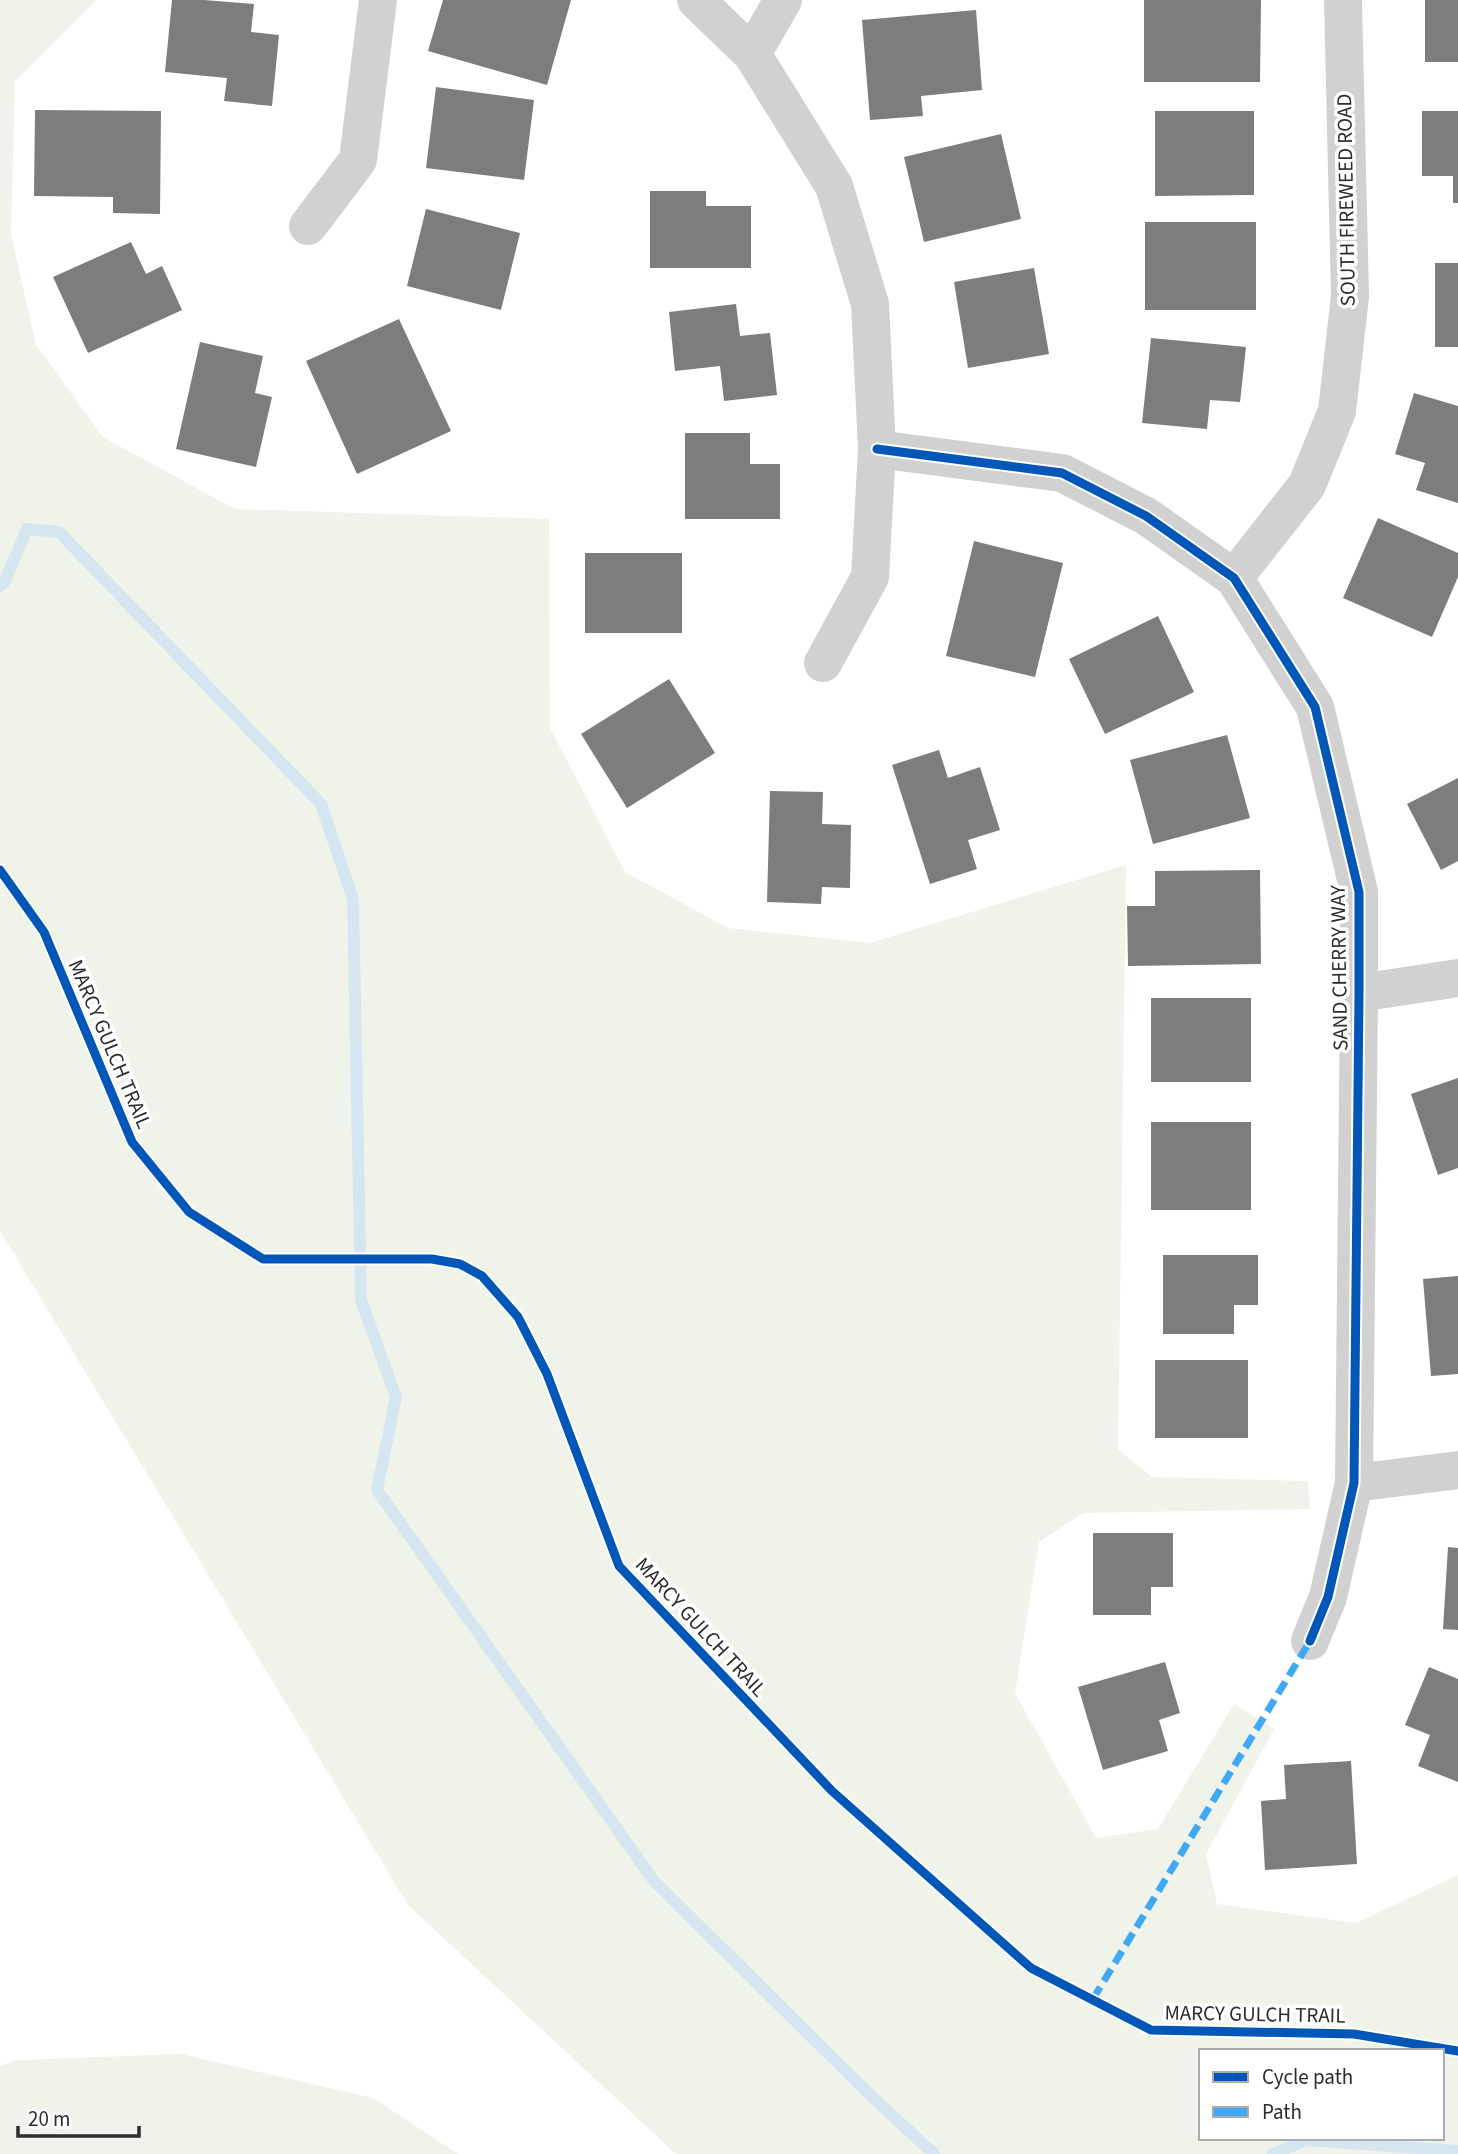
<svg xmlns="http://www.w3.org/2000/svg" width="1458" height="2154" font-family="'Source Sans 3',sans-serif">
  <style>
    .green { fill: #f0f3ea; fill-rule: evenodd }
    .lines { fill: none; stroke-linecap: round; stroke-linejoin: round }
    .stream { stroke: #d6e6f1; stroke-width: 12 }
    .building { fill: #7d7d7d }
    .minor { stroke: #d1d1d1; stroke-width: 38 }
    .quiet { stroke: #3fa9f5; stroke-width: 7; stroke-dasharray: 14 7; stroke-linecap: butt }
    .cycleway-casing { stroke: #fff; stroke-width: 13 }
    .cycleway { stroke: #0057b8; stroke-width: 9 }
    .labels { text-anchor: middle; stroke-width: 7; stroke-linejoin: round; paint-order: stroke }
    .street-label { font-size: 21px; fill: #2c2c2c; stroke: #fff }
  </style>
  <rect width="100%" height="100%" fill="#fff"/>
  <path class="green" d="M0,0H96L15,81L11,234L36,345L103,437L235,509L549,519L550,728L625,872L728,928L870,943L1126,865L1118,1449L1152,1477L1308,1481L1310,1509L1083,1513L1039,1542L1015,1693L1096,1838L1158,1829L1234,1704L1274,1729L1206,1854L1217,1904L1356,1923L1458,1875V2154H676L408,1905L0,1231ZM1201,2051H1442V2138H1201Z
    M181,2054L373,2098L458,2154H0V2066L17,2060Z"/>
  <g class="lines">
    <path class="stream" d="M0,586L4,583L27,529L59,532L321,804L353,899L361,1300L396,1397L377,1490L654,1881L867,2092L934,2154
      M1273,2154L1306,2140L1458,2151"/>
  </g>
  <path class="building" d="M172,0H204L254,4L251,32L279,35L272,106L224,101L227,78L165,72Z
    M443,0H571L547,85L428,51Z
    M1144,0H1261L1260,82H1144Z
    M1425,0H1458V62H1425Z
    M976,10L982,90L921,96L923,116L870,120L862,20Z
    M436,87L534,100L524,180L426,168Z
    M35,110L161,111L160,214L113,213V197L34,196Z
    M1155,111H1254V195L1155,196Z
    M1422,111H1458V203H1453V176H1422Z
    M1001,134L1021,219L924,242L904,157Z
    M650,191H706V206H751V268H650Z
    M426,209L520,233L501,310L407,286Z
    M1145,222H1256V310H1145Z
    M131,242L146,274L162,266L182,310L88,353L53,277Z
    M1435,263H1458V347H1435Z
    M1034,268L1049,354L968,368L954,282Z
    M736,304L740,336L770,333L777,395L724,401L720,366L675,371L669,312Z
    M399,319L451,431L357,474L306,361Z
    M1151,338L1246,347L1240,402L1210,400L1207,429L1142,423Z
    M200,342L263,356L255,393L272,397L256,467L176,449Z
    M1414,393L1458,406V503L1416,490L1425,463L1395,454Z
    M685,433H750V464H780V519H685Z
    M1378,518L1458,553V577L1432,637L1343,598Z
    M974,541L1063,563L1035,677L946,656Z
    M585,553H682V633H585Z
    M1158,616L1194,692L1105,734L1069,659Z
    M669,679L715,753L627,808L581,734Z
    M1227,735L1250,818L1153,844L1130,760Z
    M939,750L948,778L980,767L1000,830L968,840L977,869L930,884L892,765Z
    M1458,778V861L1441,870L1407,804Z
    M770,791L823,792L822,824L851,825L850,888L822,887L821,904L767,902Z
    M1260,870L1261,964L1128,966L1127,906H1155V871Z
    M1151,998H1251V1082H1151Z
    M1458,1078V1168L1438,1175L1411,1094Z
    M1151,1122H1251V1210H1151Z
    M1163,1255H1258V1305H1234V1334H1163Z
    M1458,1276V1374L1431,1376L1423,1279Z
    M1155,1360H1248V1438H1155Z
    M1093,1533H1173V1587H1151V1615H1093Z
    M1448,1547L1458,1548V1630L1443,1629Z
    M1165,1662L1180,1713L1159,1720L1168,1751L1103,1770L1078,1687Z
    M1429,1667L1458,1679V1782L1418,1766L1430,1735L1405,1725Z
    M1351,1761L1357,1864L1265,1870L1261,1801L1286,1799L1284,1765Z"/>
  <g class="lines">
    <path class="minor" d="M696,0L752,54L834,186L870,304L877,449L870,577L823,663
      M752,54L783,0
      M308,226L358,160L378,0
      M877,449L1062,473L1146,516L1234,578L1315,707L1359,892V993L1354,1483L1328,1597L1310,1641
      M1234,578L1307,485L1337,411L1350,296L1343,0
      M1359,993L1458,978
      M1354,1483L1458,1470"/>
    <path class="quiet" d="M1093,1999L1310,1641"/>
    <g class="cycleway-casing">
      <path id="cycleway" d="M877,449L1062,473L1146,516L1234,578L1315,707L1359,892V993L1354,1483L1328,1597L1310,1641
        M0,870L44,932L132,1142L189,1212L263,1259H432L460,1264L482,1276L518,1317L547,1374L619,1566L832,1791L1031,1968L1151,2030L1354,2034L1458,2051"/>
    </g>
    <use href="#cycleway" class="cycleway"/>
  </g>
  <g class="labels">
    <g class="street-label">
      <text transform="translate(1346 200) rotate(-91)" y="7">SOUTH FIREWEED ROAD</text>
      <text transform="translate(1339 968) rotate(-91)" y="7">SAND CHERRY WAY</text>
      <text transform="translate(110 1044) rotate(67)" y="7">MARCY GULCH TRAIL</text>
      <text transform="translate(701 1627) rotate(47)" y="7">MARCY GULCH TRAIL</text>
      <text transform="translate(1255 2014) rotate(1)" y="7">MARCY GULCH TRAIL</text>
    </g>
  </g>
  <rect x="1199" y="2049" width="245" height="91" fill="#ffffff" stroke="#ababab" stroke-width="2"/>
  <rect x="1213" y="2072" width="35" height="10" fill="#0057b8" stroke="#ababab" stroke-width="2"/>
  <text x="1262" y="2084" font-size="21" fill="#2c2c2c">Cycle path</text>
  <rect x="1213" y="2107" width="35" height="10" fill="#3fa9f5" stroke="#ababab" stroke-width="2"/>
  <text x="1262" y="2119" font-size="21" fill="#2c2c2c">Path</text>
  <path d="M18 2126v10h121v-10" fill="none" stroke="#2c2c2c" stroke-width="3.5"/>
  <text x="28" y="2126" font-size="21" fill="#2c2c2c" stroke="#ffffff" stroke-width="5" paint-order="stroke">20 m</text>
</svg>
